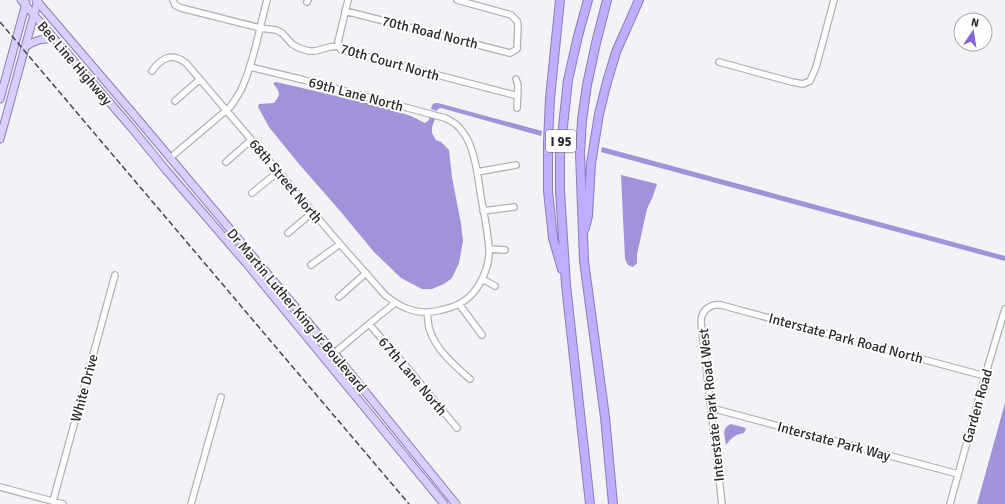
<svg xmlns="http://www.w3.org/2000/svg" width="1005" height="504" font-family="Signika,sans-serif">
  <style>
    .water { fill: #a292da }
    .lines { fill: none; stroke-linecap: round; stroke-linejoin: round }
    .minor-casing { stroke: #b2b1b5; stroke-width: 8 }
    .major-casing { stroke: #8b7eb4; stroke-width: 9 }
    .highway-casing { stroke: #8b7eb4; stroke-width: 10 }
    .minor { stroke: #fff; stroke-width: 5.5 }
    .major { stroke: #d9ceff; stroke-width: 7 }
    .highway { stroke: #c0adff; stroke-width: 8 }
    .rail { stroke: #474648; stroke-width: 1.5; stroke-dasharray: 6 3; stroke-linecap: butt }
    .labels { text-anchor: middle; stroke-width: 4; stroke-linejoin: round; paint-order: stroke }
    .shield { fill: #fff; stroke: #686869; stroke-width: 1 }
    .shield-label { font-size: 13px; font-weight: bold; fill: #282729 }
    .street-label { font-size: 14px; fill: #282729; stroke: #fff }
  </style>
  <rect width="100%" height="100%" fill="#f3f2f6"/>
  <path class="water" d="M276,82L380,106L411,116L425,123L429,120V117L435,119L432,127V133L436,140L441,142L449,150L452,177L461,224L463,241L459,263L452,278L444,284L432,289H422L401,278L374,252L341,212L299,164L269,127L258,107L259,104L274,103C282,93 279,92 273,83Z
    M435,103H438L542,131L541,136L441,108L438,109L437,111L431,109L432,105Z
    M602,147L1005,256V261L601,152Z
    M621,175L657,184L653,196L647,209L637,254V263L633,267L628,265L625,259Z
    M1005,403V504H977Z
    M731,424L746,428L744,433C735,435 732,437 726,445C725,436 721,428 731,424Z"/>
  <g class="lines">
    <g class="minor-casing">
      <path id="minor" d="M173,0L175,5L181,8L260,28L276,30L282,33L292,44L299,48L309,51H315L330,47L338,46L341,50L518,96
        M307,2L308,0
        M345,11L510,53L514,51L517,49L518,25L517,21L511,15L457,0
        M338,46V42L348,0
        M719,62L792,82L803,84L810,81L816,67L834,0
        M152,71C161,58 172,52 186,63L340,244L385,295C402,309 419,316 441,310C451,308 461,304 468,298C481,287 490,265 489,249C488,232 484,214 481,197C478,178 475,146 462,131C458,125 452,121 445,118L304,80L250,67
        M516,79L518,85L517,108
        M175,101L200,79
        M170,158L229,108C234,103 237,96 241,90C254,61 259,30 267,0
        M226,162L251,140
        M477,172L516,165
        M252,193L278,172
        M483,211L514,207
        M288,233L313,212
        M489,249L505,250
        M311,265L340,244
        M482,279L495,286
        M339,297L366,273
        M459,304L482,335
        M427,312C428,317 428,323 429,328C435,349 454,365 470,379
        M369,324L410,371L457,428
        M326,360L369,324L395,303
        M711,408L958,474
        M0,487L63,504
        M53,501L115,275
        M191,504L221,397
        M722,504L701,322C701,311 710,303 721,305L985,376
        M950,504L985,376L1005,309"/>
    </g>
    <g class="major-casing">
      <path id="major" d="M21,0L130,126L166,170L246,263L444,504
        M36,0L136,117L334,353L456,504
        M25,47C35,40 42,39 54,38
        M0,99L26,3
        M0,139L38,0"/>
    </g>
    <g class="highway-casing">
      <path id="highway" d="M560,0L550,98L548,142V191L553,238L562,269
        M588,0L578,36L568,80L564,117L560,156V191L566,285L590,504
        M607,0L596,43L587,85L582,120L580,153L584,261L605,417L613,504
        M585,228L588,216L591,164L599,114L607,82L616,52L639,0"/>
    </g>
    <use href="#minor" class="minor"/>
    <use href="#major" class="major"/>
    <use href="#highway" class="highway"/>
    <path class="rail" d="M0,22L409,504"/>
  </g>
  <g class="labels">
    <rect class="shield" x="546" y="130" width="30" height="22" rx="3"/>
    <g class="shield-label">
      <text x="561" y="146">I 95</text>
    </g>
    <g class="street-label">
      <text transform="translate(430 32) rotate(14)" y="5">70th Road North</text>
      <text transform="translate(390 62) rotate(16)" y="5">70th Court North</text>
      <text transform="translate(75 63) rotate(49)" y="5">Bee Line Highway</text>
      <text transform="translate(356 94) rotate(15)" y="5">69th Lane North</text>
      <text transform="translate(286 181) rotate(50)" y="5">68th Street North</text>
      <text transform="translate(297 310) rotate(50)" y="5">Dr Martin Luther King Jr Boulevard</text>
      <text transform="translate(846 338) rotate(15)" y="5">Interstate Park Road North</text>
      <text transform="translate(413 376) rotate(50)" y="5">67th Lane North</text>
      <text transform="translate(84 388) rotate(-75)" y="5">White Drive</text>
      <text transform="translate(711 405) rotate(-96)" y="5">Interstate Park Road West</text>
      <text transform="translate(977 406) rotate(-74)" y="5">Garden Road</text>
      <text transform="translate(834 441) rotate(15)" y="5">Interstate Park Way</text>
    </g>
  </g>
  <g transform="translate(973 32) rotate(13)"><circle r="19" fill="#ffffff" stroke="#a9a9a9"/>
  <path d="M0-3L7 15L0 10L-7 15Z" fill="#8662dc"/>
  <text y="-6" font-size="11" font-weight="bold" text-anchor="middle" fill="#282729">N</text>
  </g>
</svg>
